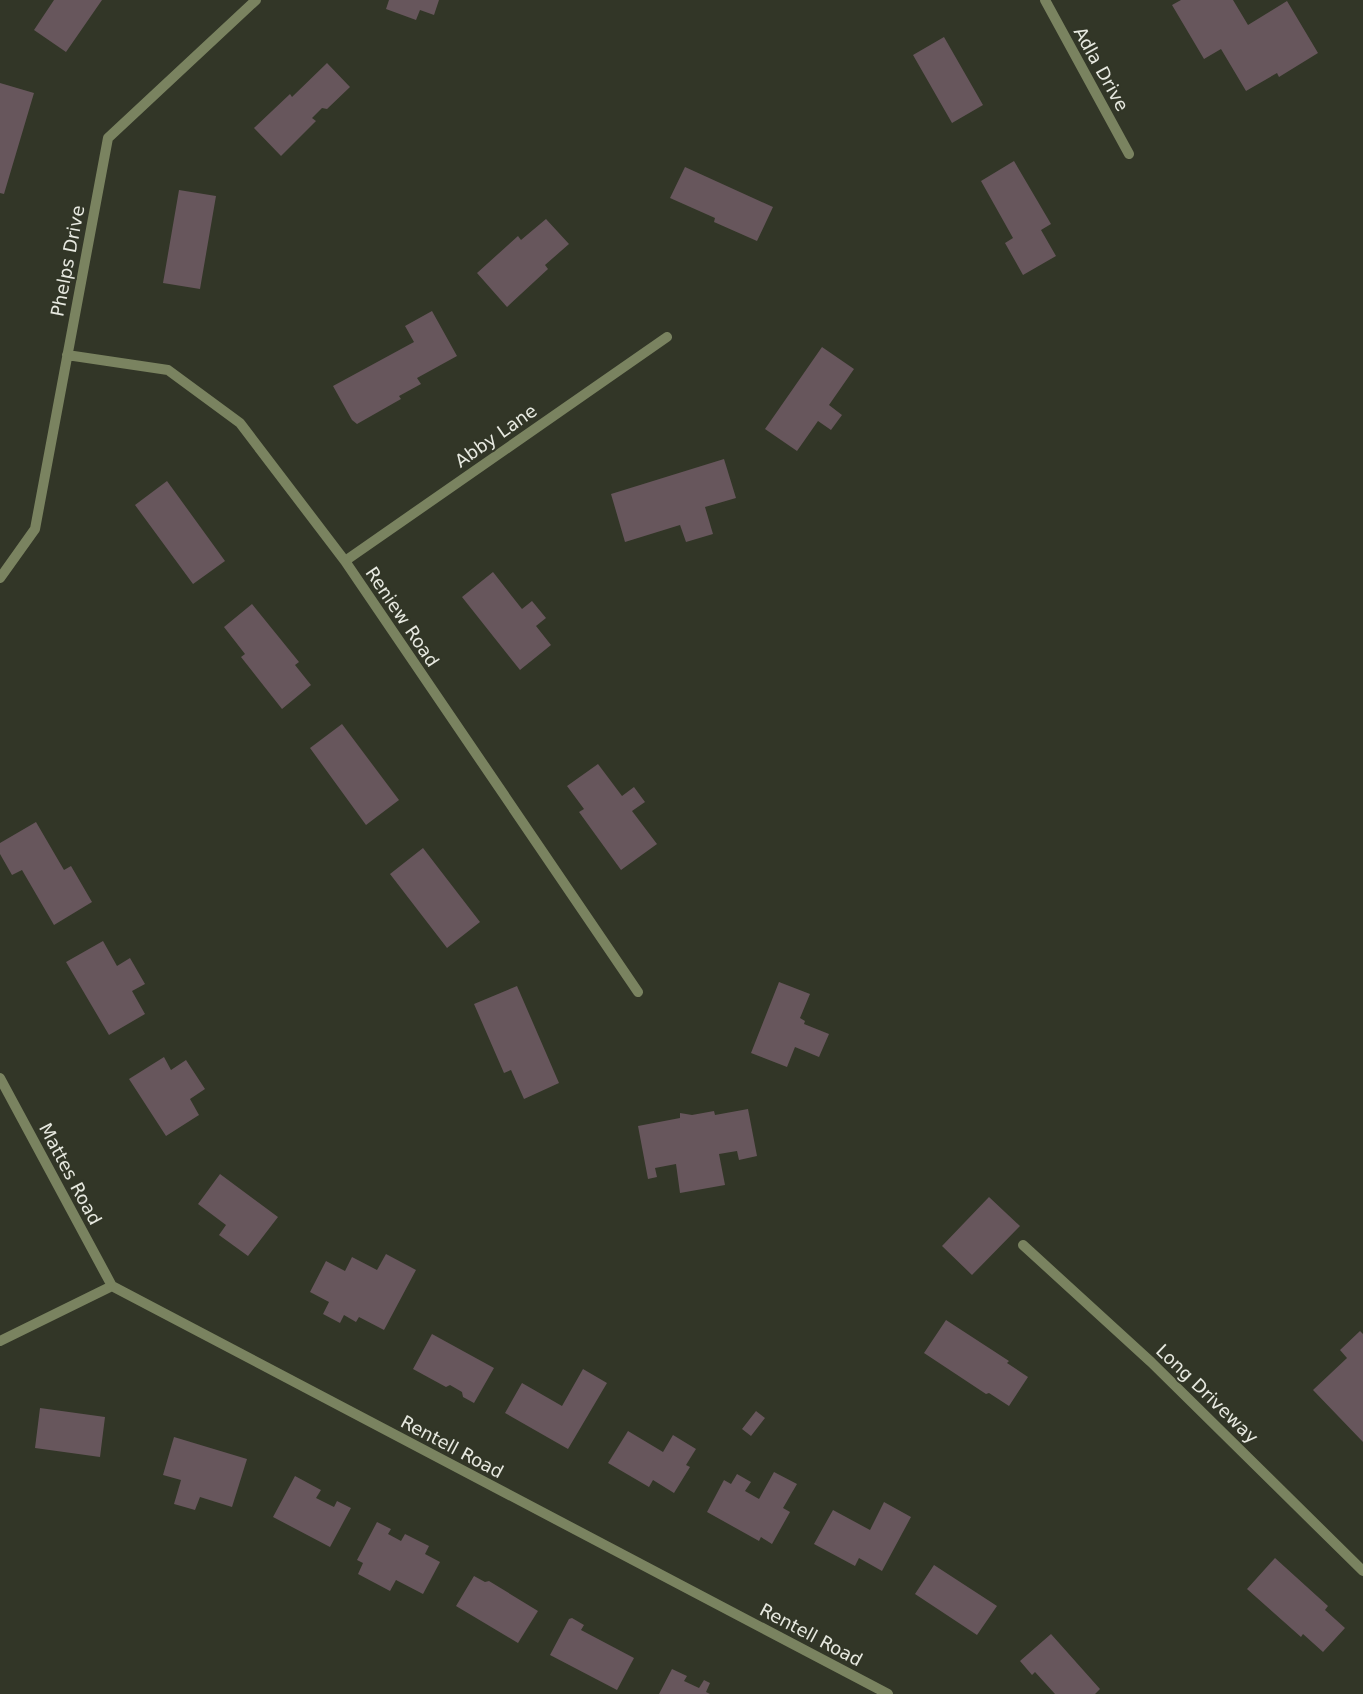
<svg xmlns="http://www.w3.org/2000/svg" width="1363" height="1694" font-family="'DejaVu Sans',sans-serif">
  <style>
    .building { fill: #67565c }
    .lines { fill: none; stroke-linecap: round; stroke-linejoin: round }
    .minor { stroke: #7a8360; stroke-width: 10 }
    .labels { text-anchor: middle; stroke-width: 4; stroke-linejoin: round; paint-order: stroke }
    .street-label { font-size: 18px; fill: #e7e9e0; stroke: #323627 }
  </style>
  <rect width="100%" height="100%" fill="#323627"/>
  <path class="building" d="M54,0H102L66,52L34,30Z
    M389,0H439L434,15L420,10L416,20L386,9Z
    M1181,0H1233L1248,25L1287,1L1318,53L1279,77L1277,73L1246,91L1221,49L1204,59L1172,5Z
    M944,37L983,105L952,123L913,55Z
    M327,63L350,87L327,109L322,108L312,118L316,121L281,156L254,128L290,94L292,97Z
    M0,83L34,93L4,194L0,193Z
    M1014,161L1051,224L1041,230L1056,256L1023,275L1005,243L1013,238L981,181Z
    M685,167L773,207L757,241L714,222L715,218L670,198Z
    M179,190L216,196L200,289L163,283Z
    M546,219L569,244L545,265L548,269L507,307L477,273L518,236L521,240Z
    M432,311L457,356L417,378L421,384L399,396L401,399L357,424L352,420L333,386L414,342L405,326Z
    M822,347L854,369L829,405L842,415L831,430L818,421L797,451L765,429Z
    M724,459L736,498L705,507L713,534L686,542L680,525L625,542L611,494Z
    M167,481L225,561L193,584L135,505Z
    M493,572L522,609L532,601L546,618L536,626L551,645L520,670L462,597Z
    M252,604L299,662L295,665L311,685L282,709L241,657L245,654L224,627Z
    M342,724L399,800L366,825L310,748Z
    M598,764L622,796L634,787L645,802L632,811L657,844L621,870L579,812L584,809L567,786Z
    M36,822L64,870L71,866L92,902L54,925L22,870L12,875L0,854V843Z
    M423,848L480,922L447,948L390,874Z
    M103,941L117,966L130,958L145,984L132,991L145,1014L109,1035L66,962Z
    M779,982L810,994L800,1018L805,1021L804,1024L829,1034L819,1057L795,1047L787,1067L751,1053Z
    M517,986L559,1083L524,1099L511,1070L504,1073L474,1004Z
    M164,1057L171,1070L186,1060L205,1089L190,1099L199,1115L166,1136L129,1079Z
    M748,1109L757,1156L739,1160L737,1151L719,1154L725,1185L680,1193L676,1164L655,1168L657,1177L648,1179L638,1126L680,1118V1113L692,1115L714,1111L715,1115Z
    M220,1174L278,1217L248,1256L219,1235L226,1225L198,1204Z
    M989,1197L1020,1226L972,1275L942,1246Z
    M386,1254L416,1270L384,1330L359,1317L356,1322L344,1315L340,1323L323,1314L329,1302L310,1292L326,1261L345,1271L352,1257L377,1270Z
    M946,1320L1009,1361L1007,1363L1028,1377L1009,1406L989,1393L986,1394L924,1353Z
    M1360,1331L1363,1334V1442L1313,1390L1347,1358L1340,1350Z
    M432,1334L494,1368L474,1403L463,1397L462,1392L450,1385L446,1387L413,1369Z
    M583,1369L607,1383L568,1449L505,1413L522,1383L562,1406Z
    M40,1408L105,1417L100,1457L35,1448Z
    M756,1411L765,1418L751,1436L742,1429Z
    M628,1431L663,1452L673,1435L696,1449L686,1465L690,1467L674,1493L653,1480L649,1487L608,1463Z
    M174,1437L247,1459L232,1507L200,1497L195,1510L174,1504L181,1480L163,1475Z
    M774,1472L797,1484L783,1508L790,1512L772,1544L761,1537L759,1541L707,1512L724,1480L731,1484L737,1474L751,1482L745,1491L759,1499Z
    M295,1476L321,1490L316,1498L334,1507L337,1501L351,1508L330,1547L273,1517Z
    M884,1502L911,1517L882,1571L859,1558L855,1566L814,1544L833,1510L870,1530Z
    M377,1522L391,1529L388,1534L401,1541L405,1534L429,1546L425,1554L440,1562L423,1594L396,1580L390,1591L358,1574L363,1563L357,1560Z
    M1275,1558L1328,1606L1325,1610L1345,1628L1323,1652L1303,1634L1301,1637L1247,1589Z
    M934,1565L997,1606L977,1635L915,1594Z
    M474,1576L485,1582L489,1581L538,1611L518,1643L456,1606Z
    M572,1618L584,1625L581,1630L634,1658L617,1690L550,1655L569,1619Z
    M1051,1634L1100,1689L1095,1694H1055L1035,1672L1032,1675L1020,1661Z
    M672,1669L687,1676L684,1681L699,1688L704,1680L710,1683L706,1692L710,1694H659Z"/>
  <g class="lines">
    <path class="minor" d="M1045,0L1129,154
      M67,355L168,370L240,423L345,561L638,992
      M345,561L667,337
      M0,578L35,529L108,138L256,0
      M0,1078L112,1286
      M1023,1245L1151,1362L1363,1571
      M0,1341L112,1286L888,1694"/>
  </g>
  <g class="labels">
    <g class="street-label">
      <text transform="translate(1101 69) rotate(61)" y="6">Adla Drive</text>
      <text transform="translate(68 261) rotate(-79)" y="6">Phelps Drive</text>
      <text transform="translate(496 436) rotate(-35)" y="6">Abby Lane</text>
      <text transform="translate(402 617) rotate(56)" y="6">Reniew Road</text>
      <text transform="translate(70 1174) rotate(62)" y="6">Mattes Road</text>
      <text transform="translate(1207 1394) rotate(44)" y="6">Long Driveway</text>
      <text transform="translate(452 1447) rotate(28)" y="6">Rentell Road</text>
      <text transform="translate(811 1635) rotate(28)" y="6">Rentell Road</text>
    </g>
  </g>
</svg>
